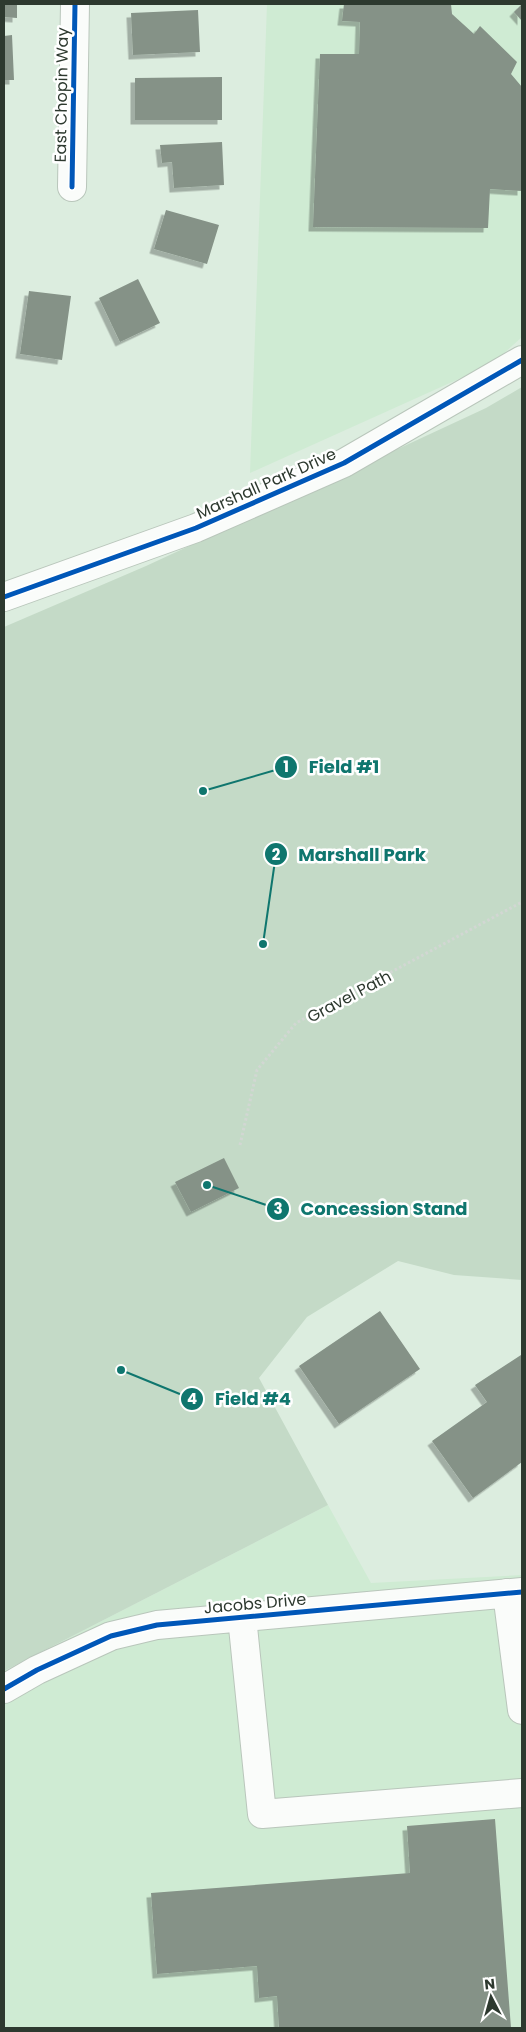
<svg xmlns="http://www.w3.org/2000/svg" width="526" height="2032" font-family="Poppins,sans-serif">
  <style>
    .built { fill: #cfebd3 }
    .park { fill: #c4dac7 }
    .building { fill: #859287; filter: url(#shadow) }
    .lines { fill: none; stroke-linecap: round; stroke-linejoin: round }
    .minor-casing { stroke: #b9c6bb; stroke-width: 30 }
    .path { stroke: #d2d7d3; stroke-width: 3; stroke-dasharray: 2.5 2.5; stroke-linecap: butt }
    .minor { stroke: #fafcfa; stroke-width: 28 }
    .cycleway-casing { stroke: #fff; stroke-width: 8 }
    .cycleway { stroke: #0057b8; stroke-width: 5 }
    .labels { text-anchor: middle; stroke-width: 5; stroke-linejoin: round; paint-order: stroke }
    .street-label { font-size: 16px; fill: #2d392f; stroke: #fff }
    .leader { fill: none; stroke: #0f766e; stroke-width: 2 }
    .callout-dot { fill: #0f766e; stroke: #fff; stroke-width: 2 }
    .mark-label { font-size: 15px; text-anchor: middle; font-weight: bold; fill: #fff }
    .callout-label { font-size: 18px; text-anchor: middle; font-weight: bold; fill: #0f766e; stroke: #fff; stroke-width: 5; stroke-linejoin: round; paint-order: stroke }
  </style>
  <defs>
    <filter id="shadow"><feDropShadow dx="-4.5" dy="4.5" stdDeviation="0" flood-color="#0004"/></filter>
  </defs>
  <rect width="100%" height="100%" fill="#dceddf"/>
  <path class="built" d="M267,4H522V337L492,364L250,473Z
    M328,1505L371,1583L522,1575V2028H4V1671Z"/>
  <path class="park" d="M522,387V1280L454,1275L398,1261L307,1317L259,1378L328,1505L4,1671V627L146,566L486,408Z"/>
  <path class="building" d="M4,4H17V18L4,17Z
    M344,4H451L452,14L474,34L480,26L517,62L511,74L522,87V191L490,189L488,228L313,227L320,54H359L360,22L342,21Z
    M522,4V21L514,12Z
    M198,10L200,52L133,55L131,13Z
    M12,35L14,80H4V36Z
    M222,77V120H135V78Z
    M222,142L224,185L174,188L172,162L162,163L160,145Z
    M166,210L219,225L207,264L154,249Z
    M138,279L160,323L120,342L99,298Z
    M29,291L71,296L62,360L20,354Z
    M224,1158L239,1188L191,1212L175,1182Z
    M380,1311L420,1369L339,1424L299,1366Z
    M521,1355L522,1462L473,1498L432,1441L487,1402L475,1385Z
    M495,1819L511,2028H279L277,1996L259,1998L257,1966L157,1974L151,1893L410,1873L407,1826Z"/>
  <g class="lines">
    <g class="minor-casing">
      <path id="minor" d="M72,187L75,4
        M4,597L196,528L344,463L522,360
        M507,1593L522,1710
        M242,1617L262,1814L522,1793
        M4,1689L37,1670L111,1636L157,1625L522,1592"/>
    </g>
    <path class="path" d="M240,1145L257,1070L296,1023L522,902"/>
    <use href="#minor" class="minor"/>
    <g class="cycleway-casing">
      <path id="cycleway" d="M72,187L75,4
        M4,597L196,528L344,463L522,360
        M4,1689L37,1670L111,1636L157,1625L522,1592"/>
    </g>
    <use href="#cycleway" class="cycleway"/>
  </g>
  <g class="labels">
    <g class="street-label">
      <text transform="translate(61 95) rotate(-89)" y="6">East Chopin Way</text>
      <text transform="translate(266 483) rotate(-24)" y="6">Marshall Park Drive</text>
      <text transform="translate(349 996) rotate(-28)" y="6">Gravel Path</text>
      <text transform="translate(255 1603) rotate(-5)" y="6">Jacobs Drive</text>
    </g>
  </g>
  <path class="leader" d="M203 791L286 767M263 944L276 854M207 1185L278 1209M121 1370L192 1399"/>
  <g class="callout-dot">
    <circle cx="203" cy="791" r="5"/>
    <circle cx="263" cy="944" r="5"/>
    <circle cx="207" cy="1185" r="5"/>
    <circle cx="121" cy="1370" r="5"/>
    <circle cx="286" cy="767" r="12"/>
    <circle cx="276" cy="854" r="12"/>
    <circle cx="278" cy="1209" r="12"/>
    <circle cx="192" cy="1399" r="12"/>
  </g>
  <g class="mark-label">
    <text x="286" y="772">1</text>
    <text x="276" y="860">2</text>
    <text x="278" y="1214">3</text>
    <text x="192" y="1404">4</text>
  </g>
  <g class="callout-label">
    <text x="344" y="773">Field #1</text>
    <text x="362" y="861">Marshall Park</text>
    <text x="384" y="1215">Concession Stand</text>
    <text x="253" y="1405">Field #4</text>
  </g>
  <rect width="526" height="2032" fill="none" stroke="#2d392f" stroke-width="10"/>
  <g transform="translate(491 1997) rotate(354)" stroke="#ffffff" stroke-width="4" paint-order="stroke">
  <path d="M0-4L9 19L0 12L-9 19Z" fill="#2d392f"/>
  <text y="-8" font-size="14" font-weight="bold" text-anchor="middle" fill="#2d392f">N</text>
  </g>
</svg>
